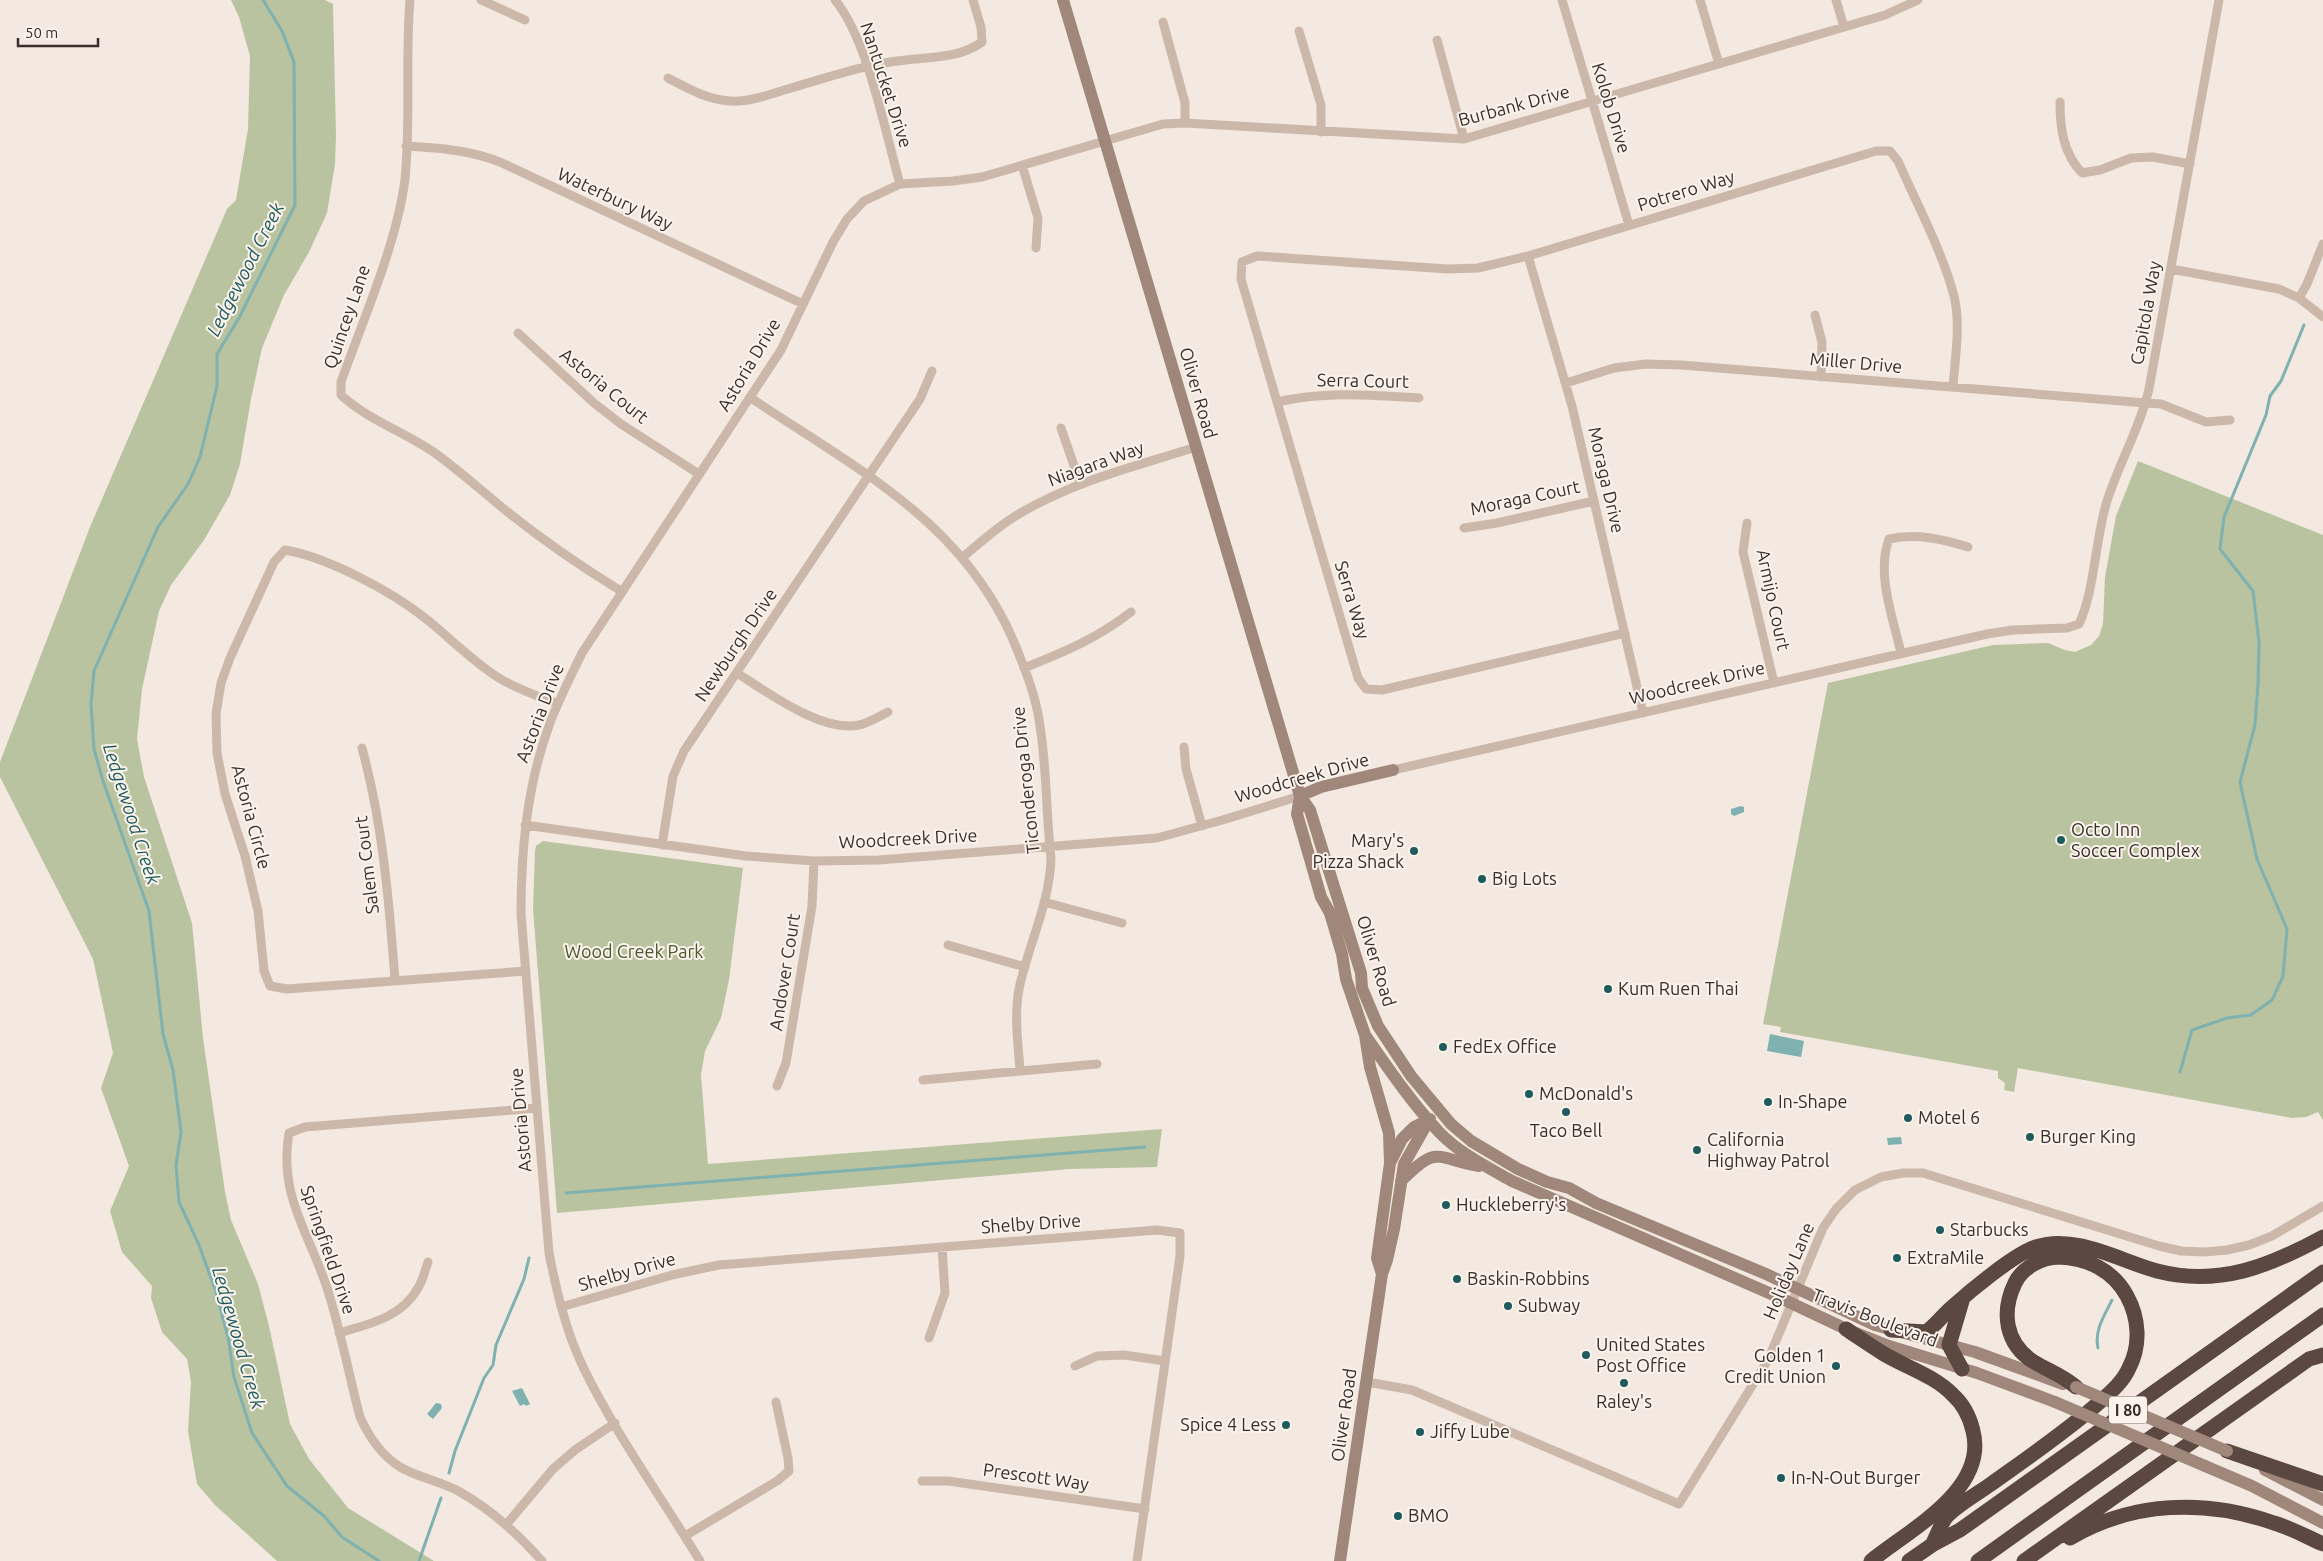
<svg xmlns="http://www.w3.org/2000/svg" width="2323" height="1561" font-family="Ubuntu,sans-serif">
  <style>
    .green { fill: #b9c39f }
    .water { fill: #7eb1b0 }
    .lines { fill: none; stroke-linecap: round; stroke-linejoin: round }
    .stream { stroke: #7eb1b0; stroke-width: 3 }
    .street { stroke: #ccb8ab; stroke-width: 9 }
    .secondary { stroke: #a0877c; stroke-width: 12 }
    .highway { stroke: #5b4841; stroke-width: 15 }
    .secondary-bridge { stroke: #a0877c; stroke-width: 12 }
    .poi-dot { fill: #1f5b5c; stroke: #faf3ec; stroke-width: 2 }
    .labels { text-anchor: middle; stroke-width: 4; stroke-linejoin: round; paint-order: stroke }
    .shield { fill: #faf3ec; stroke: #746964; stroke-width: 1 }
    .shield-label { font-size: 16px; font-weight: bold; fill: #3a2e2a }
    .street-label { font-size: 18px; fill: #3a2e2a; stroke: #faf3ec }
    .poi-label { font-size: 18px; fill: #3a2e2a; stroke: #faf3ec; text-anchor: start }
    .park-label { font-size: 18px; fill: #4b582e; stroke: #faf3ec }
    .water-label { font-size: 19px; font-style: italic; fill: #1f5b5c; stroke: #faf3ec }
  </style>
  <rect width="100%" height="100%" fill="#f3e9e0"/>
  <path class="green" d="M231,0H325L333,4L336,135L335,164L327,213L309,252L284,295L262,348L251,399L240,464L230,495L204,540L171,585L159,611L142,689L137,739L144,777L192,923L203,1038L225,1192L231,1220L258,1284L269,1326L290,1424L309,1459L348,1508L434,1561H277L215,1505L197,1484L188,1431L191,1382L187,1359L162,1332L151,1298L152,1286L122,1252L110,1211L129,1166L101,1088L113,1053L93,959L0,777V762L90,527L227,209L236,200L248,129L250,56L239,17Z
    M2138,461L2323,535V1120L2318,1112L2306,1117L2292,1118L2018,1068L2014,1092L2004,1090L2005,1083L1998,1078V1071L1780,1032L1781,1027L1763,1024L1828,683L1993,645L2048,643L2065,650L2075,652L2091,645L2099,636L2103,624L2105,577L2116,516Z
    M543,841L743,868L729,980L721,1018L705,1051L701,1075L708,1164L1162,1129L1157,1167L1070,1169L557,1213L533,909L535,851L536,846Z"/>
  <path class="water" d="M1741,806L1744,807V812L1734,816L1731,814V809Z
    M1770,1034L1804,1041L1801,1057L1767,1051Z
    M1901,1137L1902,1144L1888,1145L1887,1138Z
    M522,1388L530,1404L526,1406L524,1404L520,1406L512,1391Z
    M436,1403L441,1404L442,1408L433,1419L427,1414Z"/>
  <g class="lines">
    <path class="stream" d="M263,0L282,31L294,62L295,205L239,318L217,354V386L200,457L188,484L158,527L94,671L91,704L94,749L103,781L149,911L163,1034L173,1070L181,1132L176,1165L179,1202L199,1245L216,1292L228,1337L234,1377L252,1433L287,1486L324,1516L342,1537L379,1561
      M2180,1072L2192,1030L2227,1018L2251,1015L2272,1000L2283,976L2287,929L2257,859L2240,782L2255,725L2258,684L2259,642L2253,591L2220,549L2224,517L2266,415L2270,396L2281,381L2304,325
      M566,1193L1145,1147
      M2098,1348C2094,1331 2104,1316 2112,1300
      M449,1473L455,1451L484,1378L493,1365L496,1345L524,1279L529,1258
      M419,1561L441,1498"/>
    <path class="street" d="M410,0C405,59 411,120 405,179C397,243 363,320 341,382V395C368,420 405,432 435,453C461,472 484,493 509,513C544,541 582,567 621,591
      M481,0L525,20
      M835,0C868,40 885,132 900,184
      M1562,0L1629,225
      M1700,0L1719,64
      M1836,0L1844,27
      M1163,22L1185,103V123
      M1299,31L1321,105V132
      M1437,40L1464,139
      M668,78C691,90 713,103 739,101C757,100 774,93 791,88C829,77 866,64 906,60C932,57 960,58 982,42L981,27L973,0
      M2060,102C2060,128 2063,153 2082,173L2100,170L2131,158L2153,157L2190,164
      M406,146C440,148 469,150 500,162L803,304
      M1022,165L1038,218L1036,248
      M1528,256L1572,406L1643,713
      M2171,269L2279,289L2299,298L2323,317
      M2299,298L2307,284L2323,244
      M1815,315L1822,342L1821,377
      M518,333L594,403L621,424L699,474
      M1566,383L1614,368L1646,364L1681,365L2146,403L2161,404L2206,422L2230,420
      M751,398C861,472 971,525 1020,657C1029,679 1037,702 1040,726C1047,770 1046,814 1051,858C1050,903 1028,946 1019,989C1014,1016 1018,1043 1020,1070
      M1277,402C1328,391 1367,395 1419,398
      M1061,428L1080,483
      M1747,523L1743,552L1774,683
      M1464,528L1497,523L1594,501
      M963,557C982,541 1002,523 1024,511C1078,480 1137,466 1196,447
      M1625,633L1382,690L1366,689L1358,678L1241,279L1242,262L1257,256L1448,269L1478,268L1528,256L1876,151H1890L1898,161C1916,202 1943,253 1954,296C1961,325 1955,358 1953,387
      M1901,653C1893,618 1876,574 1889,539C1916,533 1942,539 1968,547
      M1024,668C1064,652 1098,638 1131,612
      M737,673C767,692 826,736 863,724C872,721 880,716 888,712
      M1184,747L1186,769L1202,826
      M362,748C383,825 389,901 395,980
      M1393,770L1987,634L2013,630L2067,628L2079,624C2095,590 2095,539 2107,501C2119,463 2140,428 2149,389L2219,0
      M525,825L746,856L814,861L879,860L1157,838L1226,819L1300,796
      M662,845L673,776L684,751L920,399L932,371
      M1044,902L1122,923
      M948,945L1025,967
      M526,971L287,989L270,986L264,971L258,911L245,856L225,794L217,753L216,714L221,683L230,658L274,562L285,550C327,557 391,591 425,618C449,637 472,661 499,678C517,689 537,696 558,704
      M923,1080L1097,1064
      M777,1086L786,1063L812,906L814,861
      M537,1108L305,1127L289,1133C278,1196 310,1234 328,1291C341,1332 349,1375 360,1417C369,1437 381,1455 400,1467C419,1478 441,1481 460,1492C492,1510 518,1534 542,1561
      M561,1307L672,1275L719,1265L1157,1230L1180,1233V1256L1137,1561
      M339,1333C369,1324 401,1318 418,1288C423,1280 425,1270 428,1262
      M929,1338L945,1293L942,1247
      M1075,1366L1097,1356L1124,1355L1165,1361
      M1367,1382L1412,1390L1679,1504L1768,1360L1823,1228L1836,1209L1855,1190L1881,1177L1903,1173H1923L2159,1246L2181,1251L2205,1252L2227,1250L2249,1245L2272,1236L2323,1206
      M922,1481H948L1145,1509
      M506,1525L553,1469L575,1450L615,1423
      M685,1536L777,1481L789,1471L788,1458L776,1402
      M700,1561C662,1498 617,1436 584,1369C566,1332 557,1293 549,1253L521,914C521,849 527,785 550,723C559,699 571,676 582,653L781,350L833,242L847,219L864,201L900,184L953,181L982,177L1163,124L1185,123L1464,139L1885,15L1918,0"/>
    <path class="secondary" d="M1063,0L1300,796L1310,810L1361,973L1362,988L1378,1026L1411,1076L1451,1124L1471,1141L1518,1169L1547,1182L1569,1188L1596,1203L1766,1274L1875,1325L1975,1352L2063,1384
      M1300,796L1297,814L1321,897L1330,913L1342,954L1346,979L1365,1035L1370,1067L1389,1133L1390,1163
      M1300,796L1321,787L1393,770
      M1365,1035C1388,1068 1411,1102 1439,1132C1459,1153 1487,1167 1512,1181L1776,1296L1846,1329L1889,1346L1977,1373L2055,1402
      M1401,1181C1438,1144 1434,1158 1479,1166
      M1382,1274L1377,1258L1390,1163L1402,1139L1414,1127L1430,1119
      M2205,1466L2252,1486L2323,1523
      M2265,1470L2323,1500
      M1340,1561L1382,1274L1387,1260L1394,1229L1404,1164L1429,1120"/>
    <path class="highway" d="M1962,1301L1949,1345L1962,1369
      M1846,1329C1858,1337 1871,1346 1884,1354C1906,1367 1935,1376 1953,1395C1963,1404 1970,1418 1973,1431C1988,1490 1909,1530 1871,1561
      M1891,1330L1926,1332C1936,1325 1942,1316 1951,1308C1969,1292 2014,1254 2036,1247C2076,1234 2120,1261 2157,1271C2219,1287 2270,1266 2323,1237
      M2227,1451L2323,1484
      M2070,1538C2133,1501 2206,1499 2274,1523C2291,1528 2307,1537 2323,1544
      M1932,1545C1937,1536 1941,1522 1948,1515C1961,1503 1977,1494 1991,1484C2026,1459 2061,1435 2094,1407C2107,1395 2122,1384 2129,1368C2141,1345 2139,1318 2127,1296C2113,1270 2087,1258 2059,1257C2042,1257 2022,1268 2015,1283C2001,1312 2005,1344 2034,1362C2049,1371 2062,1375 2076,1387
      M1909,1561L1932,1545L1960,1530L2323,1272
      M1978,1561L2323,1315
      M2024,1561L2309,1359L2323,1355"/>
    <path class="secondary-bridge" d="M2076,1387L2227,1451
      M2055,1402L2205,1466"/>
  </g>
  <g class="poi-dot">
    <circle cx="2061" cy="840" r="5"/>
    <circle cx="1414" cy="851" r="5"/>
    <circle cx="1482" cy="879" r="5"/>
    <circle cx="1608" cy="989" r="5"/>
    <circle cx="1443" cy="1047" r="5"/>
    <circle cx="1529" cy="1094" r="5"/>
    <circle cx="1768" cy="1102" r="5"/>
    <circle cx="1566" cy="1112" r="5"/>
    <circle cx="1908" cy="1118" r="5"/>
    <circle cx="2030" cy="1137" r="5"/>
    <circle cx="1697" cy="1150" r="5"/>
    <circle cx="1446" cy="1205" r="5"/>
    <circle cx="1940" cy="1230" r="5"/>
    <circle cx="1897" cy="1258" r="5"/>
    <circle cx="1457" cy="1279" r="5"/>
    <circle cx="1508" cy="1306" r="5"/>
    <circle cx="1586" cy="1355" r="5"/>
    <circle cx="1836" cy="1366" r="5"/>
    <circle cx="1624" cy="1383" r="5"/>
    <circle cx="1286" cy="1425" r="5"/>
    <circle cx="1420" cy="1432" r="5"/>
    <circle cx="1781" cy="1478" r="5"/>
    <circle cx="1398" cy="1516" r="5"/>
  </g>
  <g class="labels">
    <rect class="shield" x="2109" y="1396.5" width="38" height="27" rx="4"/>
    <g class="shield-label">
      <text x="2128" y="1416">I 80</text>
    </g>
    <g class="street-label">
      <text transform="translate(886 85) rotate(72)" y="6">Nantucket Drive</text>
      <text transform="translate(1514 106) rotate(-15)" y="6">Burbank Drive</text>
      <text transform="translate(1611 108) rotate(73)" y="6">Kolob Drive</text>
      <text transform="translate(1686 191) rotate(-17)" y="6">Potrero Way</text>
      <text transform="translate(615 199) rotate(25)" y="6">Waterbury Way</text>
      <text transform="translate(2146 313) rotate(-80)" y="6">Capitola Way</text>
      <text transform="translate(347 317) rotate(-71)" y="6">Quincey Lane</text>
      <text transform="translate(1856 363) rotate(5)" y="6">Miller Drive</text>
      <text transform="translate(749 365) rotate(-59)" y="6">Astoria Drive</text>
      <text transform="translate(1363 381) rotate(1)" y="6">Serra Court</text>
      <text transform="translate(604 386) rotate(39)" y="6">Astoria Court</text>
      <text transform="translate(1198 393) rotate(74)" y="6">Oliver Road</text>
      <text transform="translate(1096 464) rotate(-20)" y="6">Niagara Way</text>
      <text transform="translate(1606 480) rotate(77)" y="6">Moraga Drive</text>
      <text transform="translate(1525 498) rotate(-12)" y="6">Moraga Court</text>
      <text transform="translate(1352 600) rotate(73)" y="6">Serra Way</text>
      <text transform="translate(1773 600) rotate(78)" y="6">Armijo Court</text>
      <text transform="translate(736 645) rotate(-56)" y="6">Newburgh Drive</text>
      <text transform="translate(1697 683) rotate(-13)" y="6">Woodcreek Drive</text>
      <text transform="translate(540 713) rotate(-69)" y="6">Astoria Drive</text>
      <text transform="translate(1302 778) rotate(-16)" y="6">Woodcreek Drive</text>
      <text transform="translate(1026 780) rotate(-96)" y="6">Ticonderoga Drive</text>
      <text transform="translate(251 817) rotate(75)" y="6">Astoria Circle</text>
      <text transform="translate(908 839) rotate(-3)" y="6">Woodcreek Drive</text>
      <text transform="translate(367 865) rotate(-97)" y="6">Salem Court</text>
      <text transform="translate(1376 961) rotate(73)" y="6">Oliver Road</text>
      <text transform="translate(785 972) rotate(-81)" y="6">Andover Court</text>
      <text transform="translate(521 1120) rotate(-95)" y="6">Astoria Drive</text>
      <text transform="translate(1031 1224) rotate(-4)" y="6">Shelby Drive</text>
      <text transform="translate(328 1250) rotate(71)" y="6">Springfield Drive</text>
      <text transform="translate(1789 1271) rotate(-67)" y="6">Holiday Lane</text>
      <text transform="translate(627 1272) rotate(-16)" y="6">Shelby Drive</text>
      <text transform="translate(1875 1318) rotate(21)" y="6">Travis Boulevard</text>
      <text transform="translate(1344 1415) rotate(-82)" y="6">Oliver Road</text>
      <text transform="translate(1036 1477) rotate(8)" y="6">Prescott Way</text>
    </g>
    <g class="poi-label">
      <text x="2071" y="836">Octo Inn<tspan x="2071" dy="21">Soccer Complex</tspan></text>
      <text x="1404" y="847" text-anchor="end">Mary's<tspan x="1404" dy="21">Pizza Shack</tspan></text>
      <text x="1492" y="885">Big Lots</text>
      <text x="1618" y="995">Kum Ruen Thai</text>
      <text x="1453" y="1053">FedEx Office</text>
      <text x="1539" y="1100">McDonald's</text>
      <text x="1778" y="1108">In-Shape</text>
      <text x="1918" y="1124">Motel 6</text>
      <text x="1566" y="1137" text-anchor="middle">Taco Bell</text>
      <text x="2040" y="1143">Burger King</text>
      <text x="1707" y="1146">California<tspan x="1707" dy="21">Highway Patrol</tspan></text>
      <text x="1456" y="1211">Huckleberry's</text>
      <text x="1950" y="1236">Starbucks</text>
      <text x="1907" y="1264">ExtraMile</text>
      <text x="1467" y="1285">Baskin-Robbins</text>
      <text x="1518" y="1312">Subway</text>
      <text x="1596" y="1351">United States<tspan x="1596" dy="21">Post Office</tspan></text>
      <text x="1826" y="1362" text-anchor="end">Golden 1<tspan x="1826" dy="21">Credit Union</tspan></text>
      <text x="1624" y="1408" text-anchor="middle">Raley's</text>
      <text x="1276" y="1431" text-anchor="end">Spice 4 Less</text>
      <text x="1430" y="1438">Jiffy Lube</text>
      <text x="1791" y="1484">In-N-Out Burger</text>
      <text x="1408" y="1522">BMO</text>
    </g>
    <g class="park-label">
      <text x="634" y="958">Wood Creek Park</text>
    </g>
    <g class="water-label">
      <text transform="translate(245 269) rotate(-63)" y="7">Ledgewood Creek</text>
      <text transform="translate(132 814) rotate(72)" y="7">Ledgewood Creek</text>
      <text transform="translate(239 1338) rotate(74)" y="7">Ledgewood Creek</text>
    </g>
  </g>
  <path d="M18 38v8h80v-8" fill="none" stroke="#3a2e2a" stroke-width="2.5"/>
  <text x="25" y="38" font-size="15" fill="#3a2e2a" stroke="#faf3ec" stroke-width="4" paint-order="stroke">50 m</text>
</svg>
